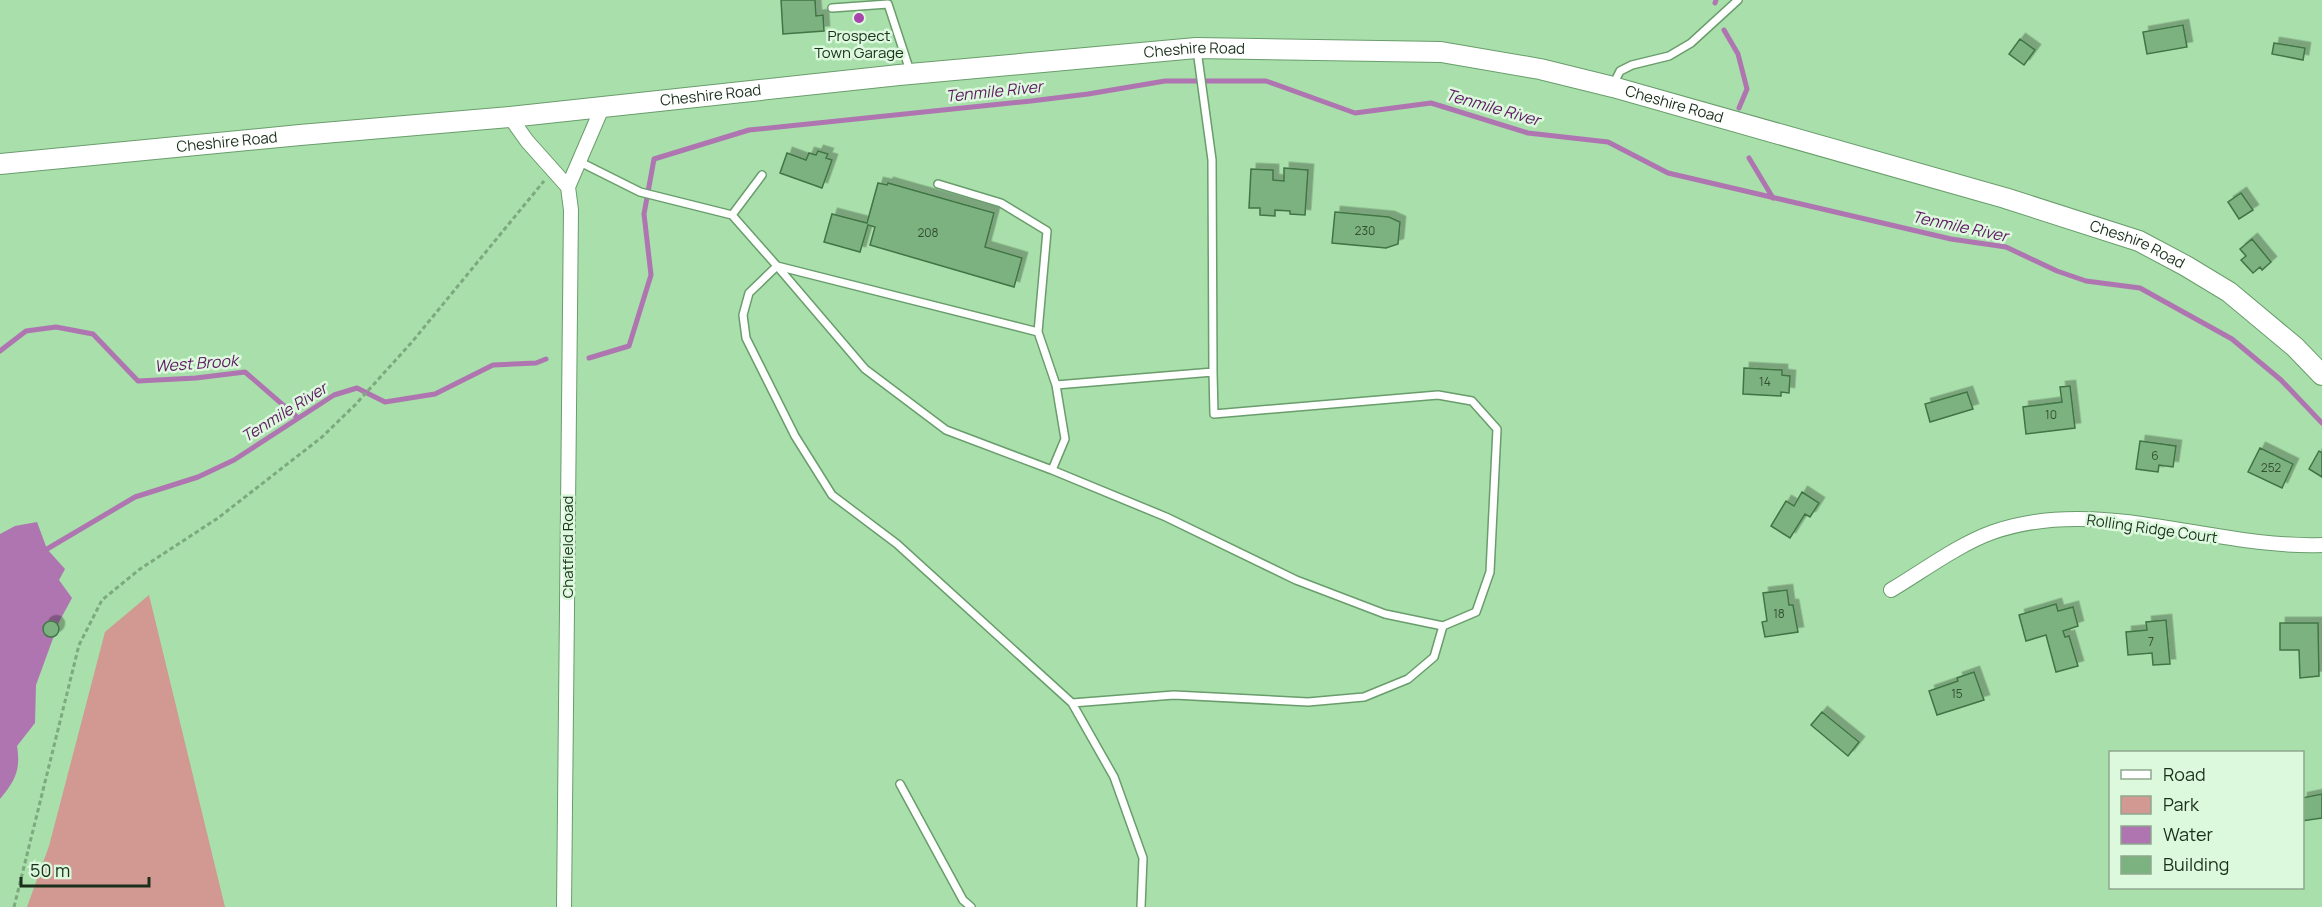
<svg xmlns="http://www.w3.org/2000/svg" width="2322" height="907" font-family="Manrope,sans-serif">
  <style>
    .green { fill: #d29892 }
    .water { fill: #af75b1 }
    .lines { fill: none; stroke-linecap: round; stroke-linejoin: round }
    .stream { stroke: #af75b1; stroke-width: 5 }
    .building { fill: #7cb27f; stroke: #417445; stroke-width: 1.5; filter: url(#shadow) }
    .lane-casing { stroke: #699d6c; stroke-width: 10 }
    .street-casing { stroke: #699d6c; stroke-width: 16 }
    .secondary-casing { stroke: #699d6c; stroke-width: 22 }
    .path { stroke: #7ca97e; stroke-width: 3; stroke-dasharray: 4.5 3; stroke-linecap: butt }
    .lane { stroke: #fff; stroke-width: 7 }
    .street { stroke: #fff; stroke-width: 14 }
    .secondary { stroke: #fff; stroke-width: 20 }
    .poi-dot { fill: #a745ac; stroke: #dcf8dd; stroke-width: 2 }
    .labels { text-anchor: middle; stroke-width: 5; stroke-linejoin: round; paint-order: stroke }
    .number-label { font-size: 12px; fill: #325034 }
    .poi-label { font-size: 15px; fill: #1a301b; stroke: #dcf8dd }
    .street-label { font-size: 15px; fill: #1a301b; stroke: #dcf8dd }
    .water-label { font-size: 16px; font-style: italic; fill: #601864; stroke: #dcf8dd }
  </style>
  <defs>
    <filter id="shadow"><feDropShadow dx="5.5" dy="-5.5" stdDeviation="0" flood-color="#0004"/></filter>
  </defs>
  <rect width="100%" height="100%" fill="#a8dfaa"/>
  <path class="green" d="M149,595L225,907H27L49,846L105,632Z"/>
  <path class="water" d="M37,522L47,549L65,569L59,580L72,598L59,622L36,685L35,723L17,746C21,770 15,781 0,799V534L15,526Z"/>
  <g class="lines">
    <path class="stream" d="M1715,3L1716,0
      M1724,30L1738,54L1747,89L1739,108
      M1749,158L1773,198
      M0,351L26,331L56,327L93,334L138,381L196,378L245,372L298,418
      M589,358L629,346L651,275L644,214L654,159L749,130L1031,101L1088,94L1165,81H1266L1355,113L1431,103L1528,133L1608,142L1668,173L1951,239L2006,247L2057,271L2086,281L2140,288L2232,339L2281,380L2322,423
      M44,552L47,549L135,497L198,477L234,460L334,395L357,388L385,402L435,394L493,365L536,363L546,359"/>
  </g>
  <path class="building" d="M781,0H815L816,16L823,15L824,31L783,34Z
    M2183,25L2187,47L2147,54L2143,32Z
    M2020,39L2035,50L2024,65L2009,54Z
    M2274,43L2305,48L2303,60L2272,54Z
    M818,151L828,154L826,158L832,160L822,188L780,173L787,153L806,160L809,153L816,155Z
    M1284,168L1308,170L1305,215L1290,214V211L1275,210V216L1260,215V208H1249L1251,169L1273,170V180L1284,181Z
    M878,183L887,185L888,183L994,213L985,247L1022,258L1014,287L870,245L875,227L868,225L860,252L824,242L832,214L867,223Z
    M2241,193L2253,210L2239,219L2228,202Z
    M1335,212L1389,217L1400,222L1398,244L1386,248L1332,243Z
    M2252,239L2271,262L2262,270L2260,267L2253,273L2241,260L2246,256L2240,249Z
    M1744,368L1782,370V375L1790,376L1789,393L1781,392V396L1743,394Z
    M2070,386L2075,428L2026,434L2023,407L2062,402L2060,387Z
    M1967,392L1973,409L1930,422L1925,404Z
    M2140,441L2176,446L2173,467L2159,465L2158,472L2136,469Z
    M2260,448L2293,464L2282,488L2248,472Z
    M2319,451L2322,453V477L2309,469Z
    M1802,492L1819,503L1810,517L1805,514L1790,538L1771,526L1786,501L1794,506Z
    M1787,590L1789,605H1793L1798,632L1765,637L1762,622L1767,621L1763,593Z
    M2056,604L2058,611L2073,607L2078,626L2063,631L2065,637L2069,636L2078,666L2056,672L2046,635L2026,641L2019,615Z
    M2166,620L2170,664L2153,665L2152,653L2128,655L2126,632L2147,630L2146,622Z
    M43 629a8 8 0 1 1 16 0a8 8 0 1 1-16 0Z
    M2280,623H2318L2319,676L2300,678L2299,650H2280Z
    M1974,672L1984,700L1937,715L1929,691L1958,681L1957,678Z
    M1822,712L1859,742L1848,756L1811,725Z
    M2322,794V818L2302,821V798Z"/>
  <g class="lines">
    <g class="lane-casing">
      <path id="lane" d="M832,8L888,4L910,71
        M1613,85L1620,71L1632,65L1669,56L1691,43L1738,0
        M578,161L640,192L732,215L777,266L1038,332L1056,385L1213,372L1212,160L1197,50
        M938,184L1001,203L1047,231L1038,332
        M732,215L762,175
        M1052,470L1065,439L1056,385
        M1072,703L1174,695L1308,702L1364,697L1408,679L1434,657L1443,626
        M900,784L963,900L971,907
        M1141,907L1143,858L1114,777L1072,703L897,544L832,495L795,436L746,338L743,315L749,293L777,266L865,369L946,430L1052,470L1166,517L1296,580L1385,614L1443,626L1476,612L1490,572L1497,429L1472,401L1438,395L1214,414L1213,372"/>
    </g>
    <g class="street-casing">
      <path id="street" d="M510,117L527,141L568,187L571,210L564,907
        M568,187L602,108
        M1891,590C1923,571 1959,544 1993,532C2099,495 2214,549 2322,545"/>
    </g>
    <g class="secondary-casing">
      <g id="secondary">
        <path id="s1" d="M0,164L300,135L510,117L899,75L1196,48L1441,52L1540,69L1613,87L2005,198L2139,241L2186,266L2229,292L2295,347L2322,375"/>
      </g>
    </g>
    <path class="path" d="M14,907L79,645L102,600L140,569L218,518L322,437L355,405L412,342L544,181"/>
    <use href="#lane" class="lane"/>
    <use href="#street" class="street"/>
    <use href="#secondary" class="secondary"/>
  </g>
  <circle class="poi-dot" cx="859" cy="18" r="6"/>
  <g class="labels">
    <g class="number-label">
      <text x="1365" y="235">230</text>
      <text x="928" y="237">208</text>
      <text x="1765" y="386">14</text>
      <text x="2051" y="419">10</text>
      <text x="2155" y="460">6</text>
      <text x="2271" y="472">252</text>
      <text x="1779" y="618">18</text>
      <text x="2151" y="646">7</text>
      <text x="1957" y="698">15</text>
    </g>
    <g class="poi-label">
      <text x="859" y="41">Prospect<tspan x="859" dy="17">Town Garage</tspan></text>
    </g>
    <g class="street-label">
      <text dy="5" stroke="none"><textPath href="#s1" startOffset="1200">Cheshire Road</textPath></text>
      <text dy="5" stroke="none"><textPath href="#s1" startOffset="714">Cheshire Road</textPath></text>
      <text dy="5" stroke="none"><textPath href="#s1" startOffset="1686">Cheshire Road</textPath></text>
      <text dy="5" stroke="none"><textPath href="#s1" startOffset="228">Cheshire Road</textPath></text>
      <text dy="5" stroke="none"><textPath href="#s1" startOffset="2170">Cheshire Road</textPath></text>
      <text transform="translate(2152 529) rotate(8)" y="5">Rolling Ridge Court</text>
      <text transform="translate(568 547) rotate(-90)" y="5">Chatfield Road</text>
    </g>
    <g class="water-label">
      <text transform="translate(994 91) rotate(-6)" y="6">Tenmile River</text>
      <text transform="translate(1493 107) rotate(16)" y="6">Tenmile River</text>
      <text transform="translate(1960 226) rotate(12)" y="6">Tenmile River</text>
      <text transform="translate(196 363) rotate(-4)" y="6">West Brook</text>
      <text transform="translate(284 412) rotate(-32)" y="6">Tenmile River</text>
    </g>
  </g>
  <rect x="2109" y="751" width="195" height="138" fill="#dcf8dd" stroke="#8ea88f" stroke-width="1.5"/>
  <rect x="2121" y="770" width="30" height="9" fill="#ffffff" stroke="#8ea88f" stroke-width="1.5"/>
  <text x="2163" y="781" font-size="18" fill="#1a301b">Road</text>
  <rect x="2121" y="796" width="30" height="18" fill="#d29892" stroke="#8ea88f" stroke-width="1.5"/>
  <text x="2163" y="811" font-size="18" fill="#1a301b">Park</text>
  <rect x="2121" y="826" width="30" height="18" fill="#af75b1" stroke="#8ea88f" stroke-width="1.5"/>
  <text x="2163" y="841" font-size="18" fill="#1a301b">Water</text>
  <rect x="2121" y="856" width="30" height="18" fill="#7cb27f" stroke="#8ea88f" stroke-width="1.5"/>
  <text x="2163" y="871" font-size="18" fill="#1a301b">Building</text>
  <path d="M21 877v9h128v-9" fill="none" stroke="#1a301b" stroke-width="3"/>
  <text x="30" y="877" font-size="18" fill="#1a301b" stroke="#dcf8dd" stroke-width="4.5" paint-order="stroke">50 m</text>
</svg>
